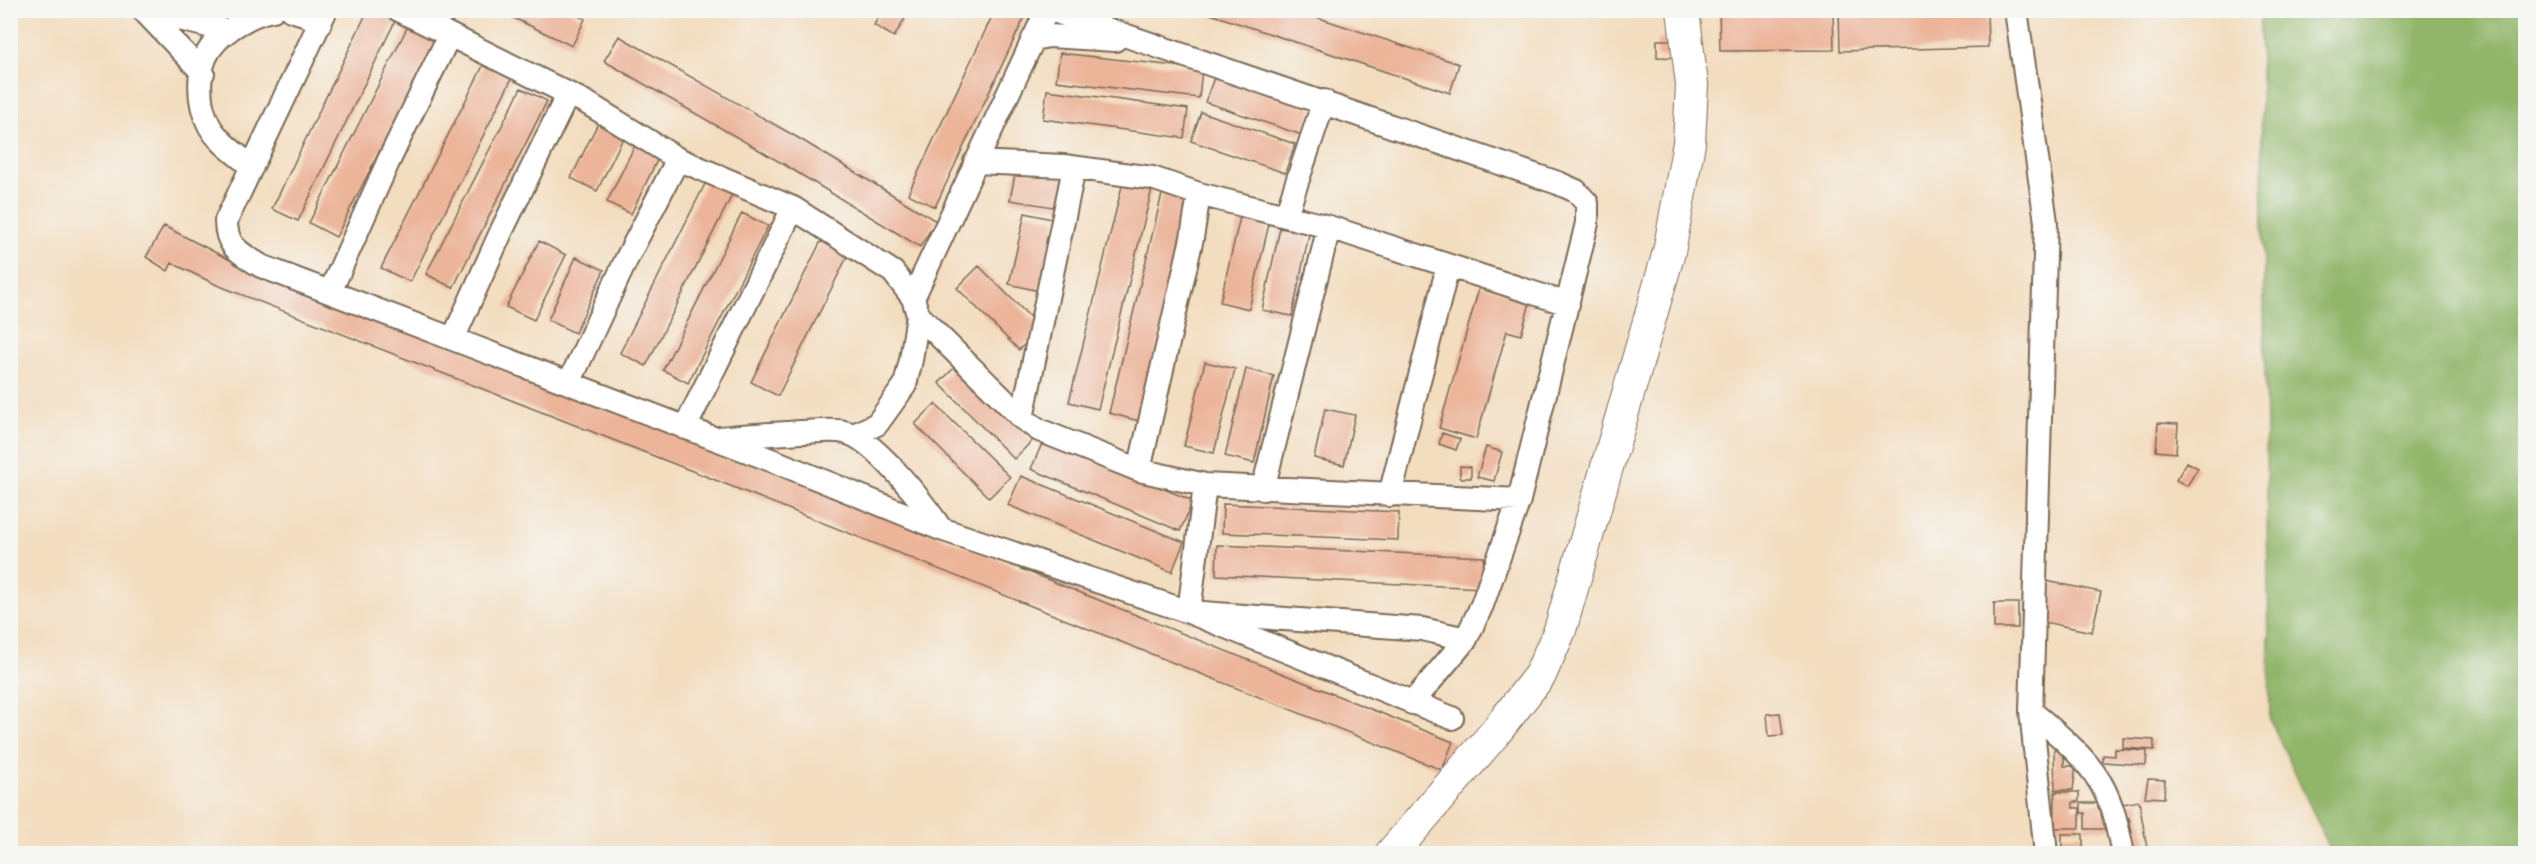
<svg xmlns="http://www.w3.org/2000/svg" width="2536" height="864" font-family="'Indie Flower',sans-serif">
  <style>
    .forest { fill: #91b66a; stroke: #667044; stroke-width: 1.5 }
    .building { fill: #ecb499 }
    .lines { fill: none; stroke-linecap: round; stroke-linejoin: round }
    .street-casing { stroke: #7b6956; stroke-width: 26 }
    .secondary-casing { stroke: #7b6956; stroke-width: 34 }
    .street { stroke: #fff; stroke-width: 22 }
    .secondary { stroke: #fff; stroke-width: 32 }
  </style>
  <rect width="100%" height="100%" fill="#f6f6f2"/>
  <filter id="ink" filterUnits="userSpaceOnUse"><feTurbulence type="fractalNoise" baseFrequency=".0167" numOctaves="2"/><feDisplacementMap in="SourceGraphic" scale="12" xChannelSelector="R" yChannelSelector="G"/><feConvolveMatrix kernelMatrix="1 2 1 2 8 2 1 2 1" color-interpolation-filters="sRGB"/></filter>
  <filter id="wash" filterUnits="userSpaceOnUse"><feTurbulence type="fractalNoise" baseFrequency=".008" numOctaves="4" result="noise"/><feDisplacementMap in="SourceGraphic" scale="24" xChannelSelector="R" yChannelSelector="G"/><feGaussianBlur stdDeviation="1.35" result="paint"/><feColorMatrix in="noise" values="0 0 0 0 0 0 0 0 0 0 0 0 0 0 0 0 0 1.4 0 .05"/><feComposite in="paint" operator="in"/></filter>
  <g filter="url(#wash)">
    <rect width="100%" height="100%" fill="#f3ddbf"/>
    <path class="forest" d="M2260,11H2525V853H2332L2270,719Z"/>
    <g id="blocks">
      <path class="building" d="M368,10H379L396,19L298,221L272,209Z
        M497,10H567L585,19L572,46Z
        M883,10H910L894,37L874,25Z
        M995,10H1028L935,207L908,194Z
        M1198,10H1295L1459,64L1450,93Z
        M1719,10H1833L1834,50L1720,51Z
        M1839,10H1987L1988,47L1840,51Z
        M411,20L439,34L336,237L309,223Z
        M619,36L800,139L936,221L920,247L785,165L604,61Z
        M1657,40H1685V58L1657,57Z
        M1060,53L1202,69L1199,98L1056,81Z
        M485,62L513,76L410,282L381,268Z
        M1215,75L1312,108L1302,135L1205,102Z
        M521,88L547,101L453,288L426,274Z
        M1047,90L1188,109L1184,138L1043,119Z
        M1201,112L1295,144L1285,173L1191,141Z
        M601,117L627,130L597,191L571,178Z
        M638,139L662,150L631,214L607,202Z
        M1016,169L1070,179L1065,209L1010,200Z
        M708,178L734,191L646,366L620,353Z
        M1123,182L1152,189L1098,409L1069,402Z
        M1163,190L1193,197L1139,421L1109,413Z
        M742,213L768,226L688,383L663,370Z
        M1025,213L1056,220L1039,291L1009,284Z
        M1240,217L1269,224L1249,309L1220,302Z
        M164,226L230,260L739,456L1453,742L1442,770L728,485L217,285L172,263L168,271L146,257Z
        M1280,228L1309,234L1292,316L1262,310Z
        M539,241L566,255L534,320L506,307Z
        M821,241L848,255L778,396L751,382Z
        M576,257L604,270L575,333L548,320Z
        M979,266L1041,328L1019,350L957,288Z
        M1480,285L1531,299L1521,335L1507,331L1476,439L1439,428Z
        M1205,362L1235,369L1214,453L1184,446Z
        M957,365L1032,441L1014,459L939,383Z
        M1246,369L1274,376L1254,463L1225,456Z
        M935,404L1010,477L989,498L915,424Z
        M1325,409L1355,415L1344,465L1314,458Z
        M2158,423L2178,424L2176,453L2156,451Z
        M1442,433L1460,439L1456,450L1439,444Z
        M1044,439L1193,501L1180,531L1031,469Z
        M1486,447L1502,452L1494,481L1477,477Z
        M2187,462L2198,468L2187,486L2176,480Z
        M1460,466L1471,467V478H1460Z
        M1021,476L1184,542L1172,572L1008,505Z
        M1223,504L1399,512L1398,540L1222,533Z
        M1217,545L1484,557L1482,588L1216,575Z
        M2046,581L2101,592L2092,632L2044,622Z
        M1994,603H2018V628H1994Z
        M1780,713L1783,735L1769,736L1767,714Z
        M2123,738L2154,740V750L2123,748Z
        M2115,749L2147,751L2146,765L2103,762V755L2115,756Z
        M2054,750H2064V766H2076L2073,790H2055Z
        M2148,779L2165,780L2164,798L2145,797Z
        M2055,792H2079V802H2073V808H2080V828H2055Z
        M2139,801L2148,854H2128L2124,833L2132,832L2129,818L2119,820L2117,805Z
        M2081,803H2101V813H2110V829H2085V813H2081Z
        M2062,834H2083V854H2062Z"/>
    </g>
  </g>
  <g filter="url(#ink)">
    <use href="#blocks" fill-opacity="0" stroke="#7b6956" stroke-width="1.5"/>
    <g class="lines">
      <g class="street-casing">
        <path id="street" d="M143,10L228,31
          M291,10L304,14L320,23
          M326,10L226,221C226,248 241,253 261,266L779,463L941,529L1189,612L1452,718
          M399,10L587,103L678,159L793,208L893,272L913,298L918,315L911,360L905,385L877,424L854,435
          M1051,10L1558,183L1576,191L1587,203V223L1519,500L1482,605L1466,639L1412,703
          M2016,10L2046,222L2031,711L2046,854
          M144,11L203,73
          M1033,39L1049,36L1115,40
          M975,162L1064,166L1152,178L1199,194L1329,227L1568,304
          M252,167C238,155 218,142 209,125C198,104 196,69 210,49C223,30 251,14 273,10
          M1286,215L1324,101
          M330,292L389,160L449,36
          M913,298L1047,10
          M918,315L1022,418L1039,430L1139,470L1205,485L1519,500
          M453,339L502,230L568,94
          M569,383L627,258L678,159
          M1022,418L1074,168
          M685,428L793,208
          M719,438C747,435 774,434 802,432C816,432 831,429 844,432C873,437 925,505 941,529
          M1139,470L1192,238L1199,194
          M1205,485L1189,612L1422,629L1466,639
          M1263,489L1329,227
          M1390,495L1448,266
          M2031,711C2055,732 2084,755 2100,782C2113,804 2118,829 2123,854"/>
      </g>
      <g class="secondary-casing">
        <path id="secondary" d="M1391,854L1494,734L1540,675L1560,630L1669,252L1689,143L1692,85L1683,10"/>
      </g>
      <use href="#street" class="street"/>
      <use href="#secondary" class="secondary"/>
    </g>
  </g>
  <rect width="2536" height="864" fill="none" stroke="#f6f6f2" stroke-width="36"/>
</svg>
